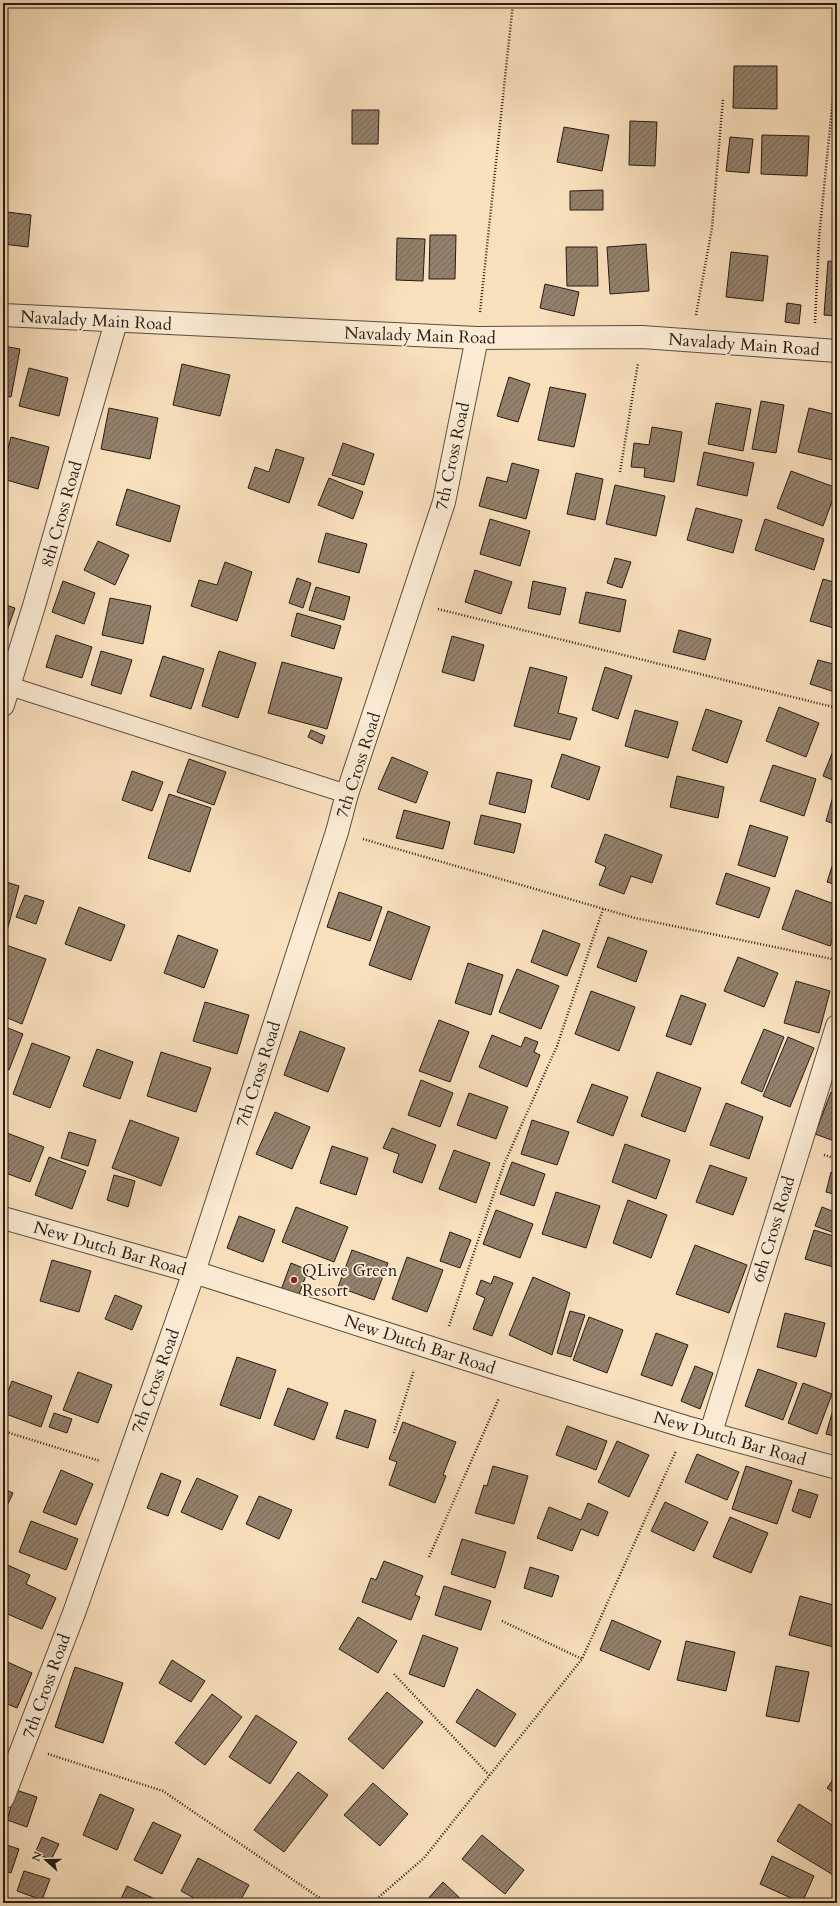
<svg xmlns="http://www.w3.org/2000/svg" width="840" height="1906" font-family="Cardo,serif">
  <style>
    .building { fill: url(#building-hatch); stroke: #261b14 }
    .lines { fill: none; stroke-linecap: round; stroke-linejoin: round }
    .service-casing { stroke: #5b4c3e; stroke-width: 20 }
    .minor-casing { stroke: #5b4c3e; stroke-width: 24 }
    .tertiary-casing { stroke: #5b4c3e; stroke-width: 24 }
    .path { stroke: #261b14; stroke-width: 2.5; stroke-dasharray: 1 2; stroke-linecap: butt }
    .service { stroke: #fbebd4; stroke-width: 18 }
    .minor { stroke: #fbebd4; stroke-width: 22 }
    .tertiary { stroke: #fbebd4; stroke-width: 22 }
    .poi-dot { fill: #8f2418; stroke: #fbebd4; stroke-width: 1.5 }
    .labels { text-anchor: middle; stroke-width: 3.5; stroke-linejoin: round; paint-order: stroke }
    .street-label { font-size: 17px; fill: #261b14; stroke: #fbebd4 }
    .poi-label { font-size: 17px; fill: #261b14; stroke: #fbebd4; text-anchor: start }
  </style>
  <defs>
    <pattern id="building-hatch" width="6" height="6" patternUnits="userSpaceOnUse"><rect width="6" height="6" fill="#94816c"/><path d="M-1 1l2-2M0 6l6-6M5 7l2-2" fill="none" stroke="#796958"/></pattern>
  </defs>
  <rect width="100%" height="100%" fill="#f9e0bd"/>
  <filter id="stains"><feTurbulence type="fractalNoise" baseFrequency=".005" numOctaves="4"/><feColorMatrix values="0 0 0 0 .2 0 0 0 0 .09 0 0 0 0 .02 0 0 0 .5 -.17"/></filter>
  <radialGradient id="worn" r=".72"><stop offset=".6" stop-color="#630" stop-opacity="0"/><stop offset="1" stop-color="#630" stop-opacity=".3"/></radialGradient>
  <path class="building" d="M734,66H777V109L733,108Z
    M352,110H379L378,144H352Z
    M630,121L657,122L655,166L629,165Z
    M564,127L609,135L602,171L557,162Z
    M762,135L809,136L807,176L761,174Z
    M730,137L753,139L749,173L726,171Z
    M603,190V210H570V191Z
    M7,212L31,215L28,247L3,244Z
    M430,235H456L455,279H429Z
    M397,238L425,239L423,281L396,280Z
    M646,244L649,291L610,294L607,247Z
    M566,247H597L598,286H567Z
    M731,252L768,256L763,301L726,297Z
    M828,261L837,262V316L824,315Z
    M545,284L579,292L574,316L540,308Z
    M787,303L801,305L799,324L785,322Z
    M3,346L20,349L11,397L3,395Z
    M182,364L230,375L220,416L173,405Z
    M29,368L68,378L59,416L19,406Z
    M509,377L530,384L518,422L497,416Z
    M550,387L586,394L574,447L538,440Z
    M761,401L784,405L776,453L752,449Z
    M716,403L751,409L743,451L708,444Z
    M109,408L158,418L150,459L101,449Z
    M809,408L837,415V461L798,452Z
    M652,427L682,432L674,482L644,477L645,468L631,467L634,443L649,445Z
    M11,437L49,447L38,489L3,479V467Z
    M343,443L374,454L364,485L332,475Z
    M276,449L304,458L289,503L248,488L255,467L269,472Z
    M704,452L754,463L747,496L697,485Z
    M512,463L539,470L526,519L479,506L487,477L507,482Z
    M791,471L837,488L823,526L777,508Z
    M576,473L603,479L595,520L567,514Z
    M329,478L363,492L353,519L318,505Z
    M615,485L665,496L656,536L606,524Z
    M127,489L180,506L170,542L116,525Z
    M696,508L742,520L733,553L687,540Z
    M490,519L530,531L520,566L480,554Z
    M765,519L824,539L814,570L755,550Z
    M326,533L367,544L359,573L318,562Z
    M98,541L129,555L115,585L84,570Z
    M615,558L631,562L622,588L607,583Z
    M225,562L252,572L237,621L191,606L199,580L217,585Z
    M475,570L512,582L501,614L465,602Z
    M297,578L311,583L303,608L289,603Z
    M823,579L837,583V629L810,621Z
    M63,581L95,593L84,624L52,612Z
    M533,581L566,588L560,615L528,608Z
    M316,587L350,597L344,620L309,610Z
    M586,592L626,600L620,632L579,623Z
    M110,598L151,606L143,644L102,635Z
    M3,604L15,608L3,642Z
    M297,613L341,626L334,649L291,636Z
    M679,630L711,639L705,660L673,652Z
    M56,635L92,647L82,678L46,667Z
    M452,636L484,645L474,681L442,672Z
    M101,651L132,660L121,694L91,685Z
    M219,651L256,663L238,718L202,706Z
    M163,656L204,669L191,709L150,696Z
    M818,660L837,665V685L835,692L810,684Z
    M282,662L342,678L327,729L268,713Z
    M530,667L567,677L558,713L577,718L570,740L514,726Z
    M605,667L632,676L618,719L592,710Z
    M779,707L819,723L806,757L766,741Z
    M706,709L742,721L727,763L692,750Z
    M635,710L678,722L668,758L625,746Z
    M311,730L325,736L322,744L308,737Z
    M837,741V782L823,776Z
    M562,754L600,767L589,800L551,787Z
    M392,757L428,772L416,803L378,789Z
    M189,759L226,772L214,805L177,792Z
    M773,765L816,779L804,816L760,801Z
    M132,771L163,782L152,811L122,800Z
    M497,772L532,780L525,813L489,804Z
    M677,776L724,787L718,818L670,807Z
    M834,793L837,794V825L826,821Z
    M169,794L211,808L190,872L148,858Z
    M404,810L450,822L443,849L396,838Z
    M481,815L521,824L514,853L474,844Z
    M750,825L788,837L775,877L738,865Z
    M605,834L662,855L652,883L631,876L624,894L599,885L606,867L595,862Z
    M837,851V885L827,882Z
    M726,873L770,888L759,918L716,904Z
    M3,881L19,886L7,931L3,930Z
    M796,890L837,905V925L830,946L782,929Z
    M339,892L382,907L370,941L327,927Z
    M25,895L44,901L36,924L16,917Z
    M79,907L125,925L111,961L65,944Z
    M388,911L430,927L411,980L369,965Z
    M543,930L580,944L567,976L531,962Z
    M178,935L218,950L204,988L164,973Z
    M608,937L647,951L636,982L597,967Z
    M6,945L46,959L22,1024L3,1016V954Z
    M738,957L778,973L764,1007L724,991Z
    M468,963L503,975L491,1015L455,1003Z
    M517,969L559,986L541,1029L499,1012Z
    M796,981L830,991L819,1033L784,1023Z
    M591,991L635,1007L619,1051L575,1034Z
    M681,995L706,1004L691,1045L666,1036Z
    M205,1002L249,1015L237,1054L193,1041Z
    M439,1020L469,1032L450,1082L419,1071Z
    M3,1026L23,1034L9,1070L3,1068Z
    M764,1029L784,1037L762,1092L741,1083Z
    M300,1031L345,1048L328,1092L284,1075Z
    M492,1035L521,1047L525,1037L538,1042L534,1052L540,1055L527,1087L479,1067Z
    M788,1037L814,1048L790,1107L763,1096Z
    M32,1043L70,1057L50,1108L13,1094Z
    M97,1049L133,1062L120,1099L83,1086Z
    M161,1052L211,1068L196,1112L147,1096Z
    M837,1062V1081L831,1079Z
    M657,1072L701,1088L685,1132L641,1116Z
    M421,1080L453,1093L440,1127L408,1115Z
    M592,1084L628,1097L613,1136L577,1122Z
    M831,1092L837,1095V1142L815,1134Z
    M469,1093L508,1107L496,1139L457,1125Z
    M726,1103L763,1117L749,1159L710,1145Z
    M275,1112L310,1127L292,1169L256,1154Z
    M130,1120L179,1138L161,1186L112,1168Z
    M532,1120L569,1132L557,1165L521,1154Z
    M392,1128L436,1145L422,1183L393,1172L399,1154L383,1148Z
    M69,1132L96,1140L88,1166L61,1158Z
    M7,1133L44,1147L30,1182L3,1172V1143Z
    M625,1144L670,1160L656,1199L612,1182Z
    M332,1146L368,1158L356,1195L320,1183Z
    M454,1150L490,1163L476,1203L439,1189Z
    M49,1157L86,1171L72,1209L35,1195Z
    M512,1162L545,1174L534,1206L500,1194Z
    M710,1165L747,1178L733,1215L696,1202Z
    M831,1172L837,1174V1195L826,1192Z
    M114,1175L135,1181L128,1207L107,1200Z
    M556,1192L600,1206L586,1248L542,1234Z
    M628,1200L667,1215L651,1258L613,1243Z
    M296,1207L348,1227L334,1262L282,1242Z
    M822,1207L837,1213V1234L815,1226Z
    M496,1210L533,1224L520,1258L483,1244Z
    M239,1216L275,1230L263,1262L227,1248Z
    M814,1230L837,1237V1268L805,1259Z
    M450,1232L471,1240L460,1268L440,1261Z
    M695,1245L747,1265L729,1313L676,1294Z
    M352,1250L388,1263L374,1300L338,1287Z
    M407,1257L443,1270L427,1312L392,1299Z
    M52,1260L91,1271L79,1312L40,1301Z
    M291,1263L308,1270L298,1297L281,1290Z
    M494,1276L513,1283L492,1336L473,1329L485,1298L476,1294L481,1280L491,1284Z
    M533,1277L570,1293L552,1355L509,1335Z
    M115,1295L142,1306L132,1330L105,1319Z
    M570,1311L585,1315L571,1357L557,1353Z
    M785,1313L825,1323L816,1357L777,1347Z
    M589,1317L623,1330L607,1373L573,1360Z
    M656,1333L688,1345L672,1386L641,1375Z
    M237,1357L276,1370L260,1419L220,1405Z
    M695,1366L713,1373L700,1409L681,1401Z
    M758,1369L797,1383L783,1420L745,1406Z
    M78,1372L112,1385L98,1423L63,1410Z
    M12,1381L52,1396L41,1427L3,1413V1404Z
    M803,1383L832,1394L817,1434L788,1423Z
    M288,1388L328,1403L314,1440L274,1425Z
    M837,1396V1437L826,1434Z
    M345,1410L376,1420L368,1448L336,1438Z
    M54,1413L72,1419L67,1433L49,1427Z
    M403,1422L456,1442L443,1475L446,1476L435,1503L389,1485L397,1462L389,1459Z
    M567,1426L607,1441L596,1470L556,1455Z
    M617,1441L649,1455L629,1497L598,1482Z
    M697,1454L739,1472L727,1500L685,1482Z
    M493,1466L528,1476L514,1524L475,1513L484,1485L487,1486Z
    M746,1466L792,1481L777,1524L732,1509Z
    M61,1470L93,1484L76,1525L43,1512Z
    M161,1473L181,1481L168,1516L147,1508Z
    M197,1478L238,1496L222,1530L181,1512Z
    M3,1489L13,1493L3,1515Z
    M799,1489L818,1495L810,1518L792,1511Z
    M259,1496L292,1510L279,1539L246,1524Z
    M665,1502L708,1522L694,1551L651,1531Z
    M588,1503L608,1512L598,1536L581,1529L572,1551L537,1538L549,1507L581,1520Z
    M730,1517L768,1533L751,1573L713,1557Z
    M31,1521L78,1539L66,1570L19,1552Z
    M462,1539L506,1552L495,1588L451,1574Z
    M384,1561L423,1576L415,1595L420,1597L411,1620L362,1602L371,1578L376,1580Z
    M3,1563L30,1575L26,1584L56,1598L42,1629L3,1612Z
    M530,1567L559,1576L552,1597L524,1588Z
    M444,1586L491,1601L481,1630L435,1615Z
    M800,1596L837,1606V1648L789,1635Z
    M358,1617L397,1641L378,1673L339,1649Z
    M612,1620L661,1641L649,1670L600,1650Z
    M423,1635L458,1648L444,1687L409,1674Z
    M686,1641L735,1652L726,1691L677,1680Z
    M3,1660L32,1673L17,1708L3,1702Z
    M172,1660L205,1681L191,1702L159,1683Z
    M776,1666L809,1672L799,1722L766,1716Z
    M75,1667L123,1683L103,1743L55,1727Z
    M477,1689L516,1714L495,1747L456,1722Z
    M387,1692L423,1722L383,1769L348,1739Z
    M212,1694L242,1717L205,1765L175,1743Z
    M256,1715L297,1742L270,1784L229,1757Z
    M298,1772L328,1795L284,1852L254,1830Z
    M837,1774V1795L827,1788Z
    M373,1783L408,1814L380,1846L344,1815Z
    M16,1790L37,1797L27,1827L7,1820Z
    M100,1794L134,1809L117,1850L83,1835Z
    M799,1804L837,1828V1873L835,1876L777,1841Z
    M153,1822L181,1835L162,1874L134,1860Z
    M482,1835L524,1870L505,1894L462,1859Z
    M42,1837L59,1844L51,1860L35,1853Z
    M3,1844L19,1849L11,1873L3,1870Z
    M772,1856L814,1876L802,1903L760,1884Z
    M198,1858L249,1885L239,1903H203L181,1891Z
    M24,1871L50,1879L42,1900L17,1891Z
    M443,1882L465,1903H424Z
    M127,1886L155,1899L154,1903H119Z"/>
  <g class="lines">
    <g class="service-casing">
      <path id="service" d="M3,684L347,794"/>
    </g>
    <g class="minor-casing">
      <path id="minor" d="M3,705L34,606L116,322
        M3,1218L194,1272L510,1373L686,1427L837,1468
        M711,1432L837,1026
        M3,1798L74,1613L194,1272L337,832L347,794L444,502L477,338"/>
    </g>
    <g class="tertiary-casing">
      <path id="tertiary" d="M3,315L477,338L642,337L837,351"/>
    </g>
    <path class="path" d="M480,312L513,3
      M696,315L712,228L723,99
      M815,323L819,238L837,58
      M620,472L638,363
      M438,609L837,708
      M363,839L635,918L837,960
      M824,1155L837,1159
      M449,1326L504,1164L557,1046L603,909
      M3,1431L100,1461
      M394,1433L414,1370
      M429,1557L499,1398
      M502,1621L582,1659
      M394,1674L489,1775
      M48,1754L163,1791L327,1903
      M372,1903L424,1858L582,1659L676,1451"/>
    <use href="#service" class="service"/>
    <use href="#minor" class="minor"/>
    <use href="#tertiary" class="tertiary"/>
  </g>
  <circle class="poi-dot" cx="294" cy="1280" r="4"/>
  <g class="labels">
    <g class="street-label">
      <text transform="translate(96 320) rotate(3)" y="6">Navalady Main Road</text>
      <text transform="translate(420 335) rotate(2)" y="6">Navalady Main Road</text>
      <text transform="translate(744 344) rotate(4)" y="6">Navalady Main Road</text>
      <text transform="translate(452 456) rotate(-78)" y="6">7th Cross Road</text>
      <text transform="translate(61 514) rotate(-74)" y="6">8th Cross Road</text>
      <text transform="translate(358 765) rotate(-72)" y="6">7th Cross Road</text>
      <text transform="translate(258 1074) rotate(-72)" y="6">7th Cross Road</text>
      <text transform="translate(773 1229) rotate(-73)" y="6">6th Cross Road</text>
      <text transform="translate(110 1248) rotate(16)" y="6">New Dutch Bar Road</text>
      <text transform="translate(420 1344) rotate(18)" y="6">New Dutch Bar Road</text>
      <text transform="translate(155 1381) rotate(-70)" y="6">7th Cross Road</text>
      <text transform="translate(730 1438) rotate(16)" y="6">New Dutch Bar Road</text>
      <text transform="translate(46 1686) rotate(-70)" y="6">7th Cross Road</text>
    </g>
    <g class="poi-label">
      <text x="302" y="1276">QLive Green<tspan x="302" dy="20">Resort</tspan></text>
    </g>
  </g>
  <rect width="840" height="1906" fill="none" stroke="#f9e0bd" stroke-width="16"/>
  <rect x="4" y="4" width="832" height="1898" fill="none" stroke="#261b14" stroke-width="2"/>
  <rect x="8" y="8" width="824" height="1890" fill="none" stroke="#261b14"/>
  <g transform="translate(46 1860) rotate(291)" stroke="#fbebd4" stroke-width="3" paint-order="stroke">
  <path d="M0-3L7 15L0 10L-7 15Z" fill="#261b14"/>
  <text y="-6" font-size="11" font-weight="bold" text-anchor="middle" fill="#261b14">N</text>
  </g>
  <rect width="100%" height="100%" filter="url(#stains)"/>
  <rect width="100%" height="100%" fill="url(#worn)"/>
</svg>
